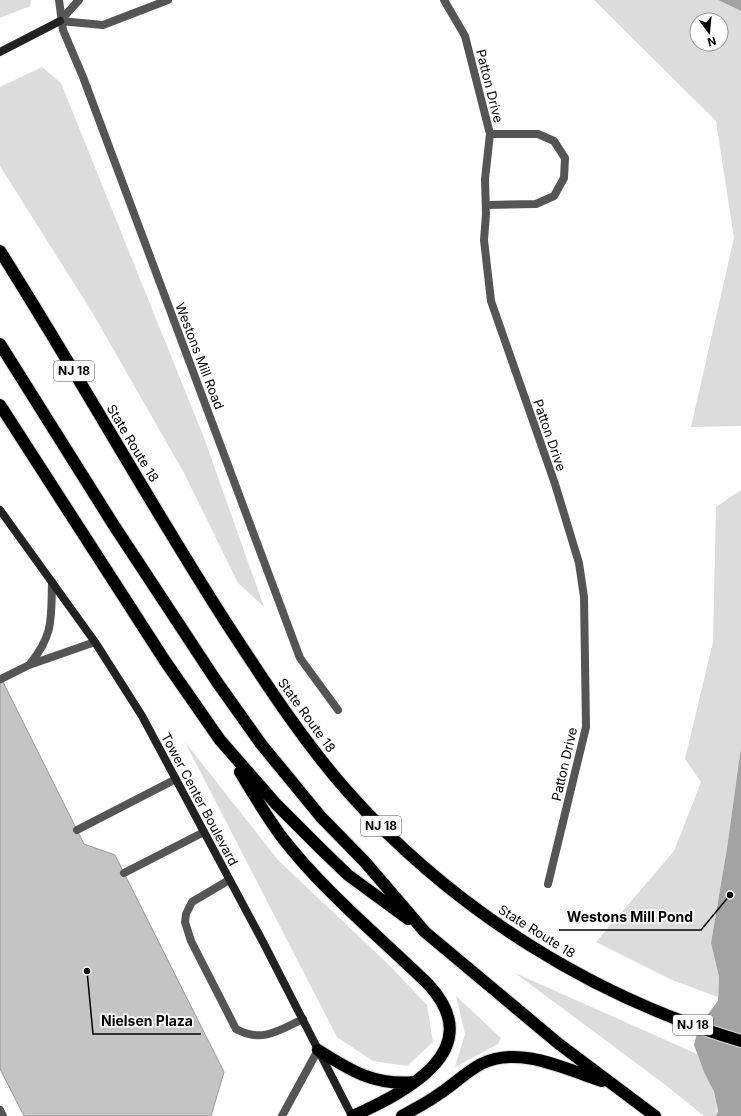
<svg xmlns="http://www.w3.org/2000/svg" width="741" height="1116" font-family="Inter,sans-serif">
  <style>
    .green { fill: #dcdcdc; fill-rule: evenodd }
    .water { fill: #a3a3a3 }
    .building { fill: #c4c4c4; stroke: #999 }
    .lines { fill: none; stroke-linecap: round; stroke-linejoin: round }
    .highway-casing { stroke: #dbdbdb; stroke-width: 14 }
    .lane { stroke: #555; stroke-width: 8 }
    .street { stroke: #555; stroke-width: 8 }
    .secondary { stroke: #222; stroke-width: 8 }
    .highway { stroke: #000; stroke-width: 12 }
    .labels { text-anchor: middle; stroke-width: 3.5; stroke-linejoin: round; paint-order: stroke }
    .shield { fill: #fff; stroke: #4c4c4c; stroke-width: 1 }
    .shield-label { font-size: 12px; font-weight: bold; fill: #000 }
    .street-label { font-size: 13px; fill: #000; stroke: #fff }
    .leader { fill: none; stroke: #000; stroke-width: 1.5 }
    .callout-dot { fill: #000; stroke: #fff; stroke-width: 1.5 }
    .callout-label { font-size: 14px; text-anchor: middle; font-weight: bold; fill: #000; stroke: #fff; stroke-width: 3.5; stroke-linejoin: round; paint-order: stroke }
  </style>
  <rect width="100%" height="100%" fill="#fff"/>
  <path class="green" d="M0,0H31L30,6L0,18Z
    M594,0H718L741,11V426L691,427L734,238L716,121ZM697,20H721V44H697Z
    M42,67L61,83L204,438L264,607L238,583L184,473L92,312L0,166V87Z
    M741,490V747L727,848L711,943L719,977L718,997L672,980L596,942L674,851L701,782L685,759L713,642L716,507Z
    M185,742L278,860L389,965L427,1005L433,1042L407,1066L373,1061L337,1037Z
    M515,973L697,1054C703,1071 721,1099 716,1116H704L663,1083Z
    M456,996L501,1038L498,1044L455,1067L465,1034Z"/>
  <path class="water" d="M718,0H741V11Z
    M741,747V1116H716L718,1111L714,1092L704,1072L694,1045L699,1026L718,1001L719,977L711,943L727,848Z"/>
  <path class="building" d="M0,676L84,844L115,855L224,1072L211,1116H24L0,1069Z"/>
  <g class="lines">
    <g class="highway-casing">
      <path id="highway" d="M0,251C78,374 148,501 227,624C265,682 302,740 348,792C452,909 592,997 741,1041
        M0,344L113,524L217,682L261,744L321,817L365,862L425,932L559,1044L655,1116
        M0,405L165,661L220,740L276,804L321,849L348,875L408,919
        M240,772C253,794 266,815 281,836C324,892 379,936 429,985C489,1051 405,1092 353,1116
        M318,1050C351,1071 375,1086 415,1082
        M402,1116C414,1109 427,1103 439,1094C453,1085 466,1072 481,1064C519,1045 565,1069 602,1081"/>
    </g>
    <path class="lane" d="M486,205L536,204L554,196L564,178L565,158L554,141L538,134H490
      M30,664C54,634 51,619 52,582
      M1,679L29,665L95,642
      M77,830L176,779
      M124,873L204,832
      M229,880L192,902L186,914L185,922L191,941L236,1029C262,1043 278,1031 303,1019
      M0,1110L3,1116
      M282,1116L318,1050"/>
    <path class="street" d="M59,0L63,30L83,77L300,658L338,710
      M444,0L465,36L490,134L485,179L486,214L484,240L491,301L555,484L579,563L584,597L586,727L548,884
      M60,21L103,25L168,0
      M60,21L79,0"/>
    <path class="secondary" d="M0,52L60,21
      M0,510L95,642L142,716L263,942L352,1116"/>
    <use href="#highway" class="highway"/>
  </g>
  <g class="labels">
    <g class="shield">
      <rect x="54" y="361" width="40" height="20" rx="3"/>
      <rect x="361" y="816" width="40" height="20" rx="3"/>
      <rect x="673" y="1015" width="40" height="20" rx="3"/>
    </g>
    <g class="shield-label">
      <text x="74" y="375">NJ 18</text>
      <text x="381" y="830">NJ 18</text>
      <text x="693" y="1029">NJ 18</text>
    </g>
    <g class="street-label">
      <text transform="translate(490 86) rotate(76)" y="5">Patton Drive</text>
      <text transform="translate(200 356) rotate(69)" y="5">Westons Mill Road</text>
      <text transform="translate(550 435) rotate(71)" y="5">Patton Drive</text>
      <text transform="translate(133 443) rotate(59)" y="5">State Route 18</text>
      <text transform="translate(307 715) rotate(54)" y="5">State Route 18</text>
      <text transform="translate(564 764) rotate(-77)" y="5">Patton Drive</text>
      <text transform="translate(200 799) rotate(62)" y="5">Tower Center Boulevard</text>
      <text transform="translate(537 931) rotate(32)" y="5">State Route 18</text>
    </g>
  </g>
  <path class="leader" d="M730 895L701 930H559M87 971L93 1034H201"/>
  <g class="callout-dot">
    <circle cx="730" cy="895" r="4"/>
    <circle cx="87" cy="971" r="4"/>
  </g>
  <g class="callout-label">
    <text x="630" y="922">Westons Mill Pond</text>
    <text x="147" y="1026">Nielsen Plaza</text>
  </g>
  <g transform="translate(709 32) rotate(164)"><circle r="19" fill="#ffffff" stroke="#999999"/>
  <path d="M0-3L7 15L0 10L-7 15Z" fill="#000000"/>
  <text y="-6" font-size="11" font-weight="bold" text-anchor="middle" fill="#000000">N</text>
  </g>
</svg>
